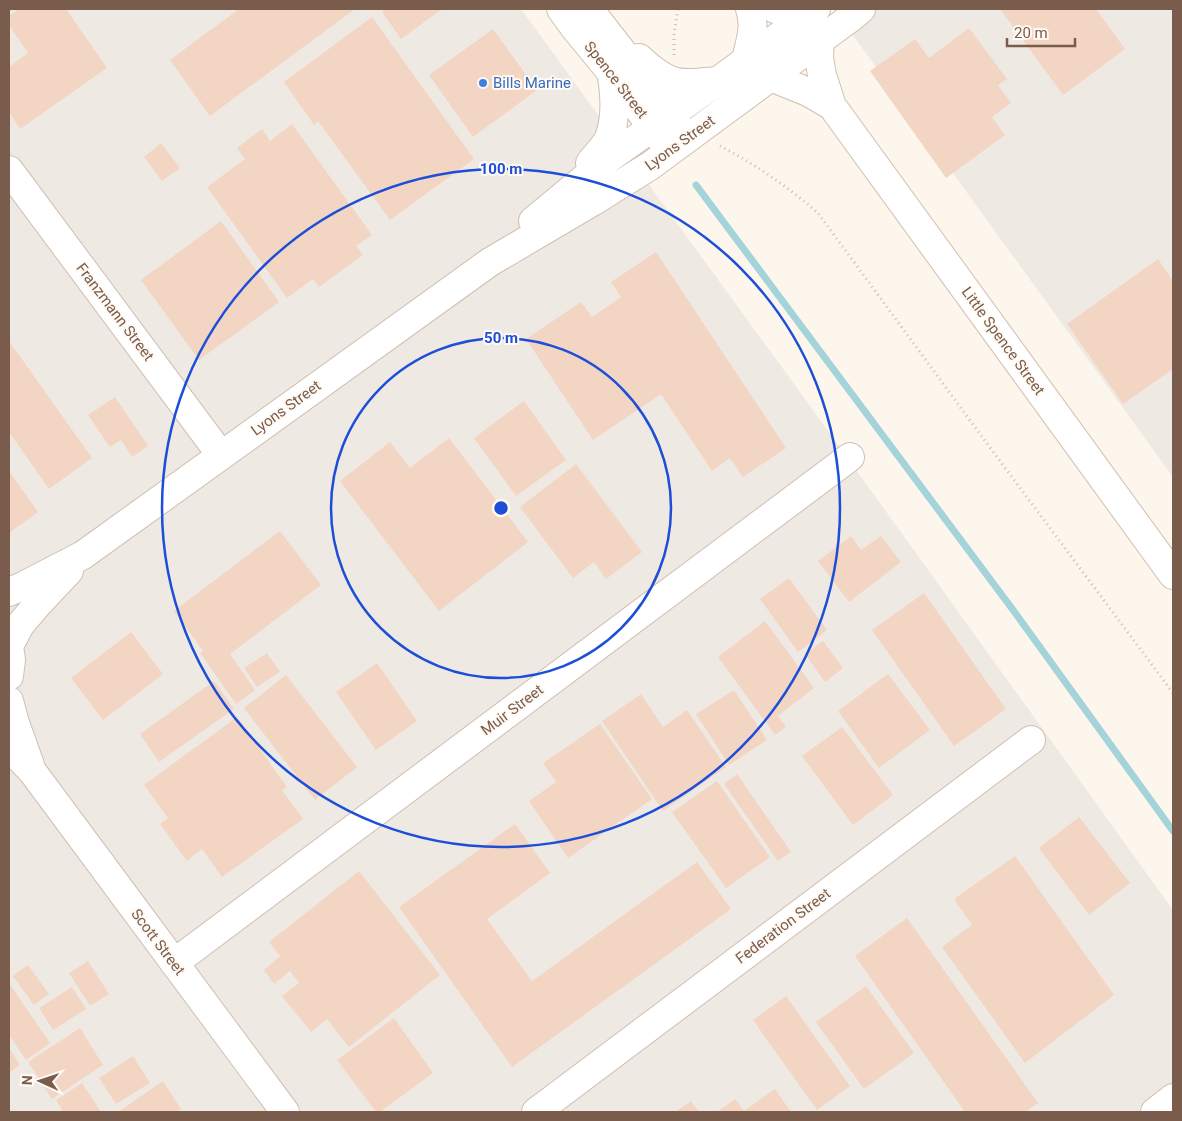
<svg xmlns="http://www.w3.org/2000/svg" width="1182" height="1121" font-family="Roboto,sans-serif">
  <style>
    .industrial { fill: #efe9e4 }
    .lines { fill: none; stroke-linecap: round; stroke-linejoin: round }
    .stream { stroke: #a5d3da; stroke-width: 7 }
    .building { fill: #f3d5c3 }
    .minor-casing { stroke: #d1beb0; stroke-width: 30 }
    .path { stroke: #d9b8a5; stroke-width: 3; stroke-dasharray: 1 4; stroke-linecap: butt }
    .minor { stroke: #fff; stroke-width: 28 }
    .ring { fill: none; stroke: #1d4ed8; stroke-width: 2.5 }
    .shop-dot { fill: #3f7fe0; stroke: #fffaf3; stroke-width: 2 }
    .labels { text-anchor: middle; stroke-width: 4; stroke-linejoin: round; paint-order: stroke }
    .street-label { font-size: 15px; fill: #7a5c4d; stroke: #fffaf3 }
    .shop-label { font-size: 15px; fill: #366cbe; stroke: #fffaf3; text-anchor: start }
    .centre { fill: #1d4ed8; stroke: #fffaf3; stroke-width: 2.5 }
    .ring-label { font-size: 15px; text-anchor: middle; font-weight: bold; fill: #1d4ed8; stroke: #fffaf3; stroke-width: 4; stroke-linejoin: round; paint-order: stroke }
  </style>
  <rect width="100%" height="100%" fill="#fdf6ec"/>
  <path class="industrial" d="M9,9H521L797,388L1173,910V1112H9Z
    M834,9H1173V477Z"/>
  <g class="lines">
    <path class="stream" d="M696,185L1016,614L1173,831"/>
  </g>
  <path class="building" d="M19,9H66L107,68L20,129L9,112V67L28,53L9,25V16Z
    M239,9H355L210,116L170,60Z
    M387,9H442L401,39L382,12Z
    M1000,9H1096L1125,49L1063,95Z
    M372,17L474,159L390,220L318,121L314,125L284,82Z
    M969,28L1007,79L998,85L1011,103L992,117L1005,135L946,178L870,71L915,39L929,58Z
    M493,29L537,90L473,137L429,75Z
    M292,124L372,235L356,246L363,255L319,287L313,279L287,298L207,187L245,159L237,148L262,129L270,141Z
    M161,143L180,168L162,181L144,157Z
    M221,221L279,302L199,360L141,280Z
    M656,252L786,448L743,477L730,458L712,471L661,394L593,440L526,339L581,302L592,317L621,297L611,282Z
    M1158,259L1173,281V369L1123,404L1067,324Z
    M9,341L92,458L49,489L9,432Z
    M115,397L148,446L132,457L121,440L110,447L88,415Z
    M524,401L566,460L516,496L474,438Z
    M449,438L528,542L439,611L340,481L390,442L410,468Z
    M576,464L642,552L606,579L594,562L573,578L520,507Z
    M9,471L38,512L9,533Z
    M280,531L321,585L230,654L255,690L236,704L200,653L203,651L174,611Z
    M851,536L861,550L881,536L901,562L849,602L818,561Z
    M789,578L827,630L798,652L760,599Z
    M924,593L1006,709L954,746L872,630Z
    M765,621L814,688L778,716L786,727L775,735L718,657Z
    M131,632L163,674L103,720L71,678Z
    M823,641L843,668L825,682L805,654Z
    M267,653L280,672L257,687L244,668Z
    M377,663L417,721L376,750L336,692Z
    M888,674L930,730L879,768L838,711Z
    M286,675L357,767L315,800L244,708Z
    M214,681L234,709L159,762L140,734Z
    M734,690L767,740L729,765L696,714Z
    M641,694L663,727L687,710L726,767L663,811L602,721Z
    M237,717L287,787L282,790L303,819L222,877L202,849L187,861L160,824L168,818L144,785Z
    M600,724L652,799L568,858L529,801L556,782L543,763Z
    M842,727L893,795L853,825L802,756Z
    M737,774L791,852L778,861L724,784Z
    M717,781L770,857L726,888L672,812Z
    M1079,817L1130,883L1089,915L1039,848Z
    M515,824L550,873L487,919L532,981L697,862L731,909L512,1067L399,907Z
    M1015,856L1114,995L1025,1063L942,947L972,925L954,899Z
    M359,871L440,975L349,1047L327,1019L311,1032L282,996L299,983L290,971L274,984L264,970L280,956L269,942Z
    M907,918L1038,1103L1025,1112H965L855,956Z
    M88,961L109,994L90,1006L69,973Z
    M28,965L49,994L34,1005L13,976Z
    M9,983L50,1043L26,1060L9,1035Z
    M866,986L914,1053L864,1089L816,1022Z
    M72,987L86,1009L53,1030L39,1008Z
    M786,996L850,1086L817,1110L753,1020Z
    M394,1018L433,1073L380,1112H376L337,1060Z
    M80,1028L103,1065L52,1099L28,1062Z
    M9,1048L20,1065L9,1073Z
    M133,1056L150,1083L116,1104L99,1078Z
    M163,1081L181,1109L176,1112H118Z
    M82,1083L101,1112H63L56,1100Z
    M775,1089L791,1112H717L735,1099L744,1111Z
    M691,1101L699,1112H675Z"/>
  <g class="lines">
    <g class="minor-casing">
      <path id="minor" d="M561,9L574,27L611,72L663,142
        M587,9L596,18L652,90L680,129
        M775,9L808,15
        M820,40L819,58L822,75L832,106L1173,575
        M639,58C669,86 678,85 718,81
        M746,60C750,42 756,27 750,9
        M771,77L808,92L832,106
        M590,163C596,155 605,147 609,138C617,117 615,93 611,72
        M9,170L221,455
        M533,221L609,158L718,81L816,9
        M9,592L23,586L83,555L490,262L592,202L650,166L853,16L861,9
        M9,646L20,625L37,605L69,571
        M9,646L11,660L9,676
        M9,701L15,723L30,765
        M9,747L32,771L285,1112
        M174,963L850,457
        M536,1112L1031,740
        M1155,1112L1173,1098"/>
    </g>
    <path class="path" d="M674,55V34L678,9
      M720,146C755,164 788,187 818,213L991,449L1173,693"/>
    <use href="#minor" class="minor"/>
  </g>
  <g class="ring">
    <circle cx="501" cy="508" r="170"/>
    <circle cx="501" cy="508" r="339"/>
  </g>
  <circle class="shop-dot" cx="483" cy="83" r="5"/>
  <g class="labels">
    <g class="street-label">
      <text transform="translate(616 80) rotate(52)" y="5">Spence Street</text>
      <text transform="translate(680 143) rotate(-36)" y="5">Lyons Street</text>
      <text transform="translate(115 312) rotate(53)" y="5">Franzmann Street</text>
      <text transform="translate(1003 341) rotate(54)" y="5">Little Spence Street</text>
      <text transform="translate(286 408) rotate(-36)" y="5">Lyons Street</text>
      <text transform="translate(512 710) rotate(-37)" y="5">Muir Street</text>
      <text transform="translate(783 926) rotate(-37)" y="5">Federation Street</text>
      <text transform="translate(158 942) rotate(53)" y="5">Scott Street</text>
    </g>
    <g class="shop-label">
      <text x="493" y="88">Bills Marine</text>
    </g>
  </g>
  <circle cx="501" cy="508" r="8" class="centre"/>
  <g class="ring-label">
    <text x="501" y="174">100 m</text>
    <text x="501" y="343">50 m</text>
  </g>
  <rect width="1182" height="1121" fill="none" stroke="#7a5c4d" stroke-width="20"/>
  <g transform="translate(40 1081) rotate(273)" stroke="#fffaf3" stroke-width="4" paint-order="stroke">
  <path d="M0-4L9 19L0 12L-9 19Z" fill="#7a5c4d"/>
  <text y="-8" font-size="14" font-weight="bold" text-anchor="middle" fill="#7a5c4d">N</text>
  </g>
  <path d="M1007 38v8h68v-8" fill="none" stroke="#7a5c4d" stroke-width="2.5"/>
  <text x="1014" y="38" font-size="15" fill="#7a5c4d" stroke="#fffaf3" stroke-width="4" paint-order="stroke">20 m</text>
</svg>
